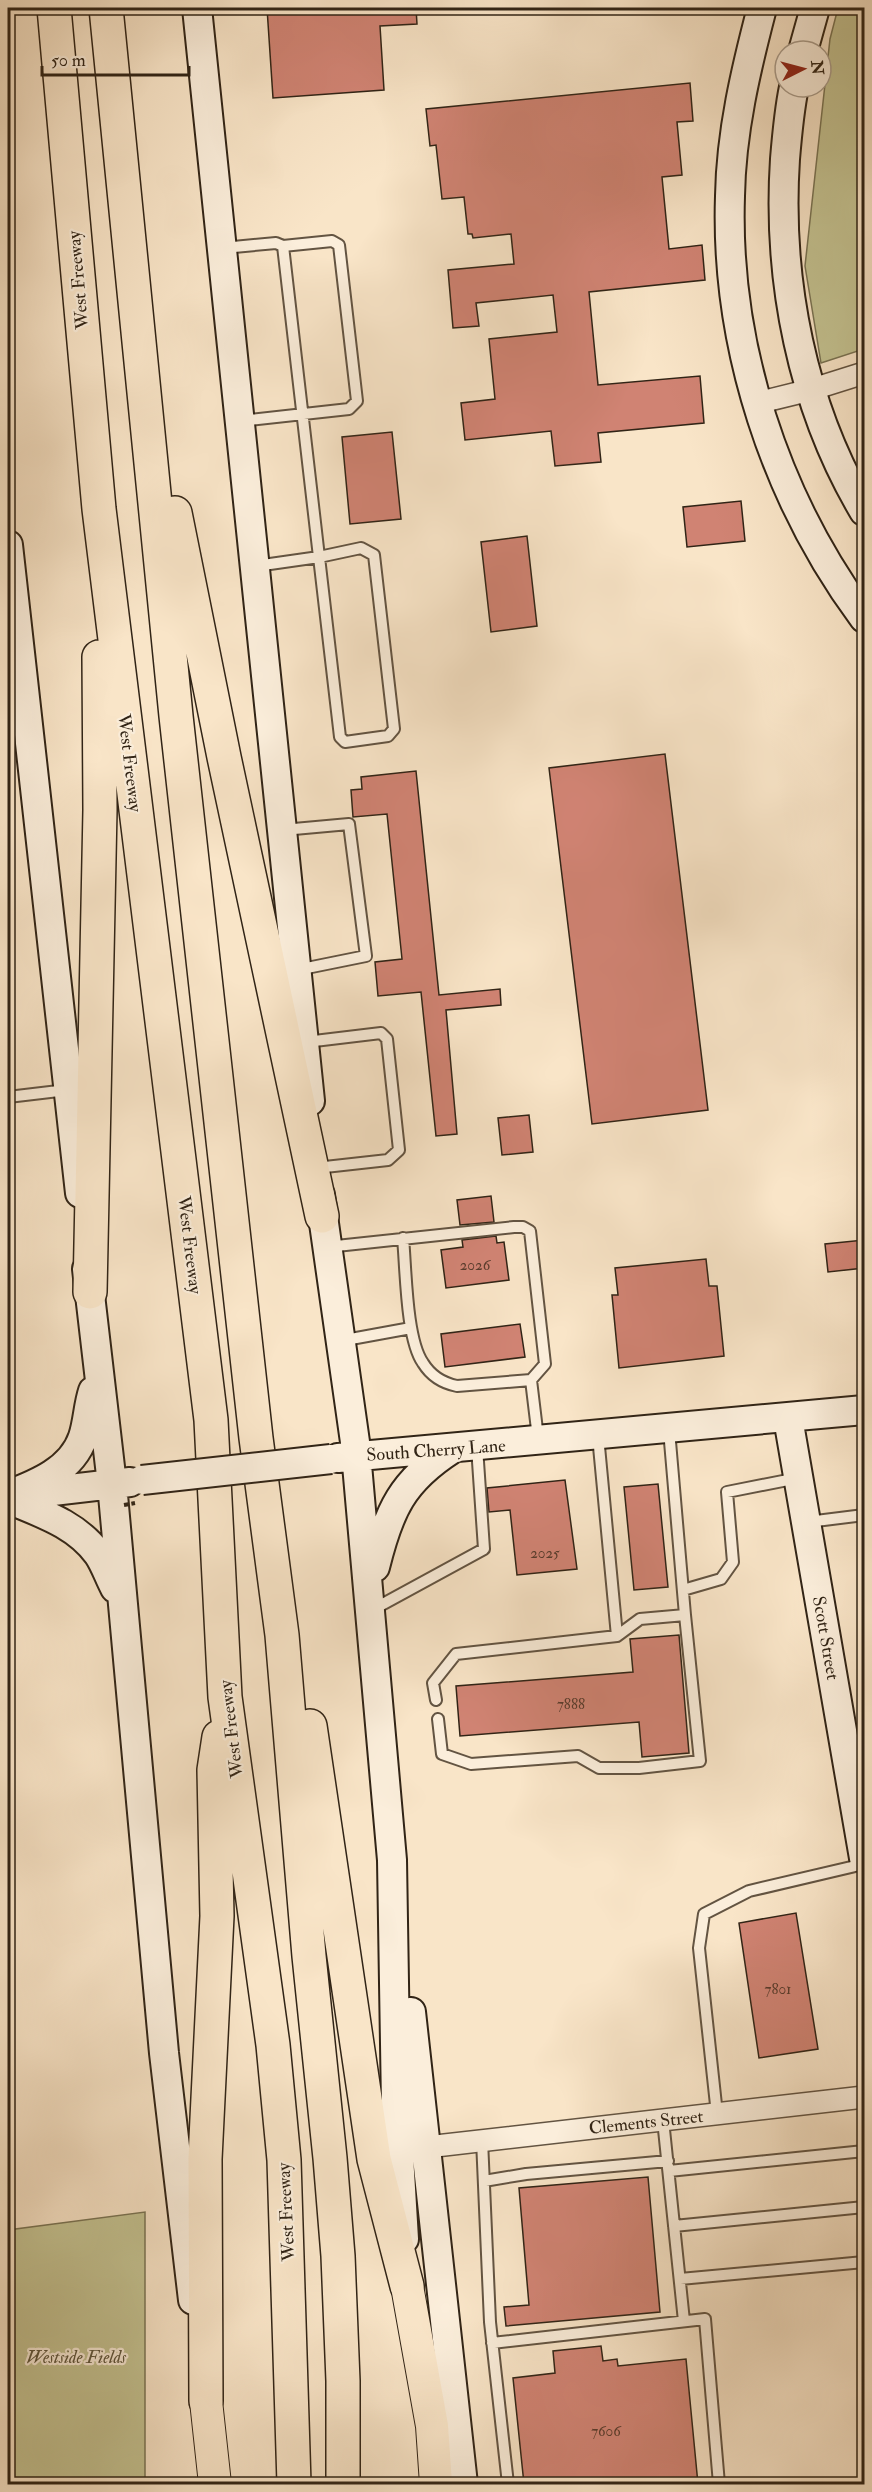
<svg xmlns="http://www.w3.org/2000/svg" width="872" height="2492" font-family="'IM FELL Double Pica',serif">
  <style>
    .green { fill: #c4c392; stroke: #7a7454; stroke-width: 1.5 }
    .building { fill: #d08373; stroke: #312416; stroke-width: 1.5 }
    .lines { fill: none; stroke-linecap: round; stroke-linejoin: round }
    .lane-casing { stroke: #635442; stroke-width: 14 }
    .street-casing { stroke: #635442; stroke-width: 24 }
    .secondary-casing { stroke: #312416; stroke-width: 32 }
    .primary-casing { stroke: #312416; stroke-width: 34 }
    .highway-casing { stroke: #312416; stroke-width: 36 }
    .lane { stroke: #fbeedb; stroke-width: 10 }
    .street { stroke: #fbeedb; stroke-width: 21 }
    .secondary { stroke: #fbeedb; stroke-width: 28 }
    .primary { stroke: #f9e5c8; stroke-width: 32 }
    .highway { stroke: #f9e5c8; stroke-width: 33 }
    .secondary-bridge-casing { stroke: #312416; stroke-width: 32; stroke-linecap: butt }
    .path-bridge { stroke: #312416; stroke-width: 4; stroke-dasharray: 4.5 3; stroke-linecap: butt }
    .secondary-bridge { stroke: #fbeedb; stroke-width: 28 }
    .labels { text-anchor: middle; stroke-width: 4.5; stroke-linejoin: round; paint-order: stroke }
    .number-label { font-size: 15px; fill: #593c2d }
    .street-label { font-size: 18px; fill: #312416; stroke: #fbeedb }
    .park-label { font-size: 18px; font-style: italic; fill: #5d543b; stroke: #fbeedb }
  </style>
  <rect width="100%" height="100%" fill="#f9e5c8"/>
  <filter id="stains"><feTurbulence type="fractalNoise" baseFrequency=".00333" numOctaves="4"/><feColorMatrix values="0 0 0 0 .2 0 0 0 0 .09 0 0 0 0 .02 0 0 0 .5 -.17"/></filter>
  <radialGradient id="worn" r=".72"><stop offset=".6" stop-color="#630" stop-opacity="0"/><stop offset="1" stop-color="#630" stop-opacity=".3"/></radialGradient>
  <path class="green" d="M838,8H864V349L821,363L805,266L830,39Z
    M145,2212V2484H8V2230Z"/>
  <path class="building" d="M267,8H416L417,24L380,26L384,90L273,98Z
    M690,83L693,121L677,122L682,175L662,177L669,249L702,245L705,280L589,292L598,385L700,376L704,423L598,433L601,462L555,466L551,431L465,440L461,403L495,399L489,339L557,332L553,295L476,303L479,326L453,328L448,270L514,264L511,234L473,238L472,234H468L464,197L442,199L436,145L430,146L426,109Z
    M392,432L401,519L350,524L342,437Z
    M741,501L745,541L687,547L683,507Z
    M527,536L537,626L491,632L481,542Z
    M665,754L708,1110L592,1124L549,768Z
    M416,771L439,995L500,989L501,1005L446,1010L457,1134L436,1136L421,992L378,996L375,962L402,959L387,814L353,817L351,790L362,789L361,777Z
    M529,1115L533,1152L502,1155L498,1118Z
    M491,1196L494,1222L460,1225L457,1200Z
    M496,1236L497,1243L504,1242L509,1280L446,1288L441,1250L463,1247L462,1240Z
    M864,1240V1268L828,1272L825,1244Z
    M706,1259L709,1286H717L724,1356L619,1368L612,1295H618L615,1268Z
    M520,1324L525,1357L445,1367L441,1334Z
    M565,1480L577,1569L517,1575L510,1510L489,1512L487,1488Z
    M658,1484L668,1587L634,1590L624,1487Z
    M679,1635L689,1753L642,1757L639,1722L460,1736L456,1686L633,1672L630,1639Z
    M796,1913L818,2049L759,2058L739,1923Z
    M648,2177L660,2312L506,2326L504,2307L529,2305L519,2188Z
    M601,2346L603,2361L617,2359L618,2366L686,2359L698,2484H524L513,2378L555,2373L553,2351Z"/>
  <g class="lines">
    <g class="lane-casing">
      <path id="lane" d="M223,248L276,243L283,246L319,557L256,566
        M241,421L349,409L357,401L339,245L332,241L283,246
        M361,548L374,555L394,729L388,736L345,742L340,737L319,557Z
        M283,830L349,824L366,956L297,970
        M306,1042L381,1033L387,1039L399,1150L388,1160L316,1168
        M8,1097L67,1090
        M403,1238C406,1269 406,1339 423,1363C431,1376 442,1383 457,1386L531,1380
        M327,1247L514,1227H523L530,1231L545,1364L531,1380L538,1438
        M340,1341L411,1328
        M598,1436L617,1636
        M808,1522L864,1515
        M683,1590L721,1579L733,1562L727,1492L798,1478
        M372,1610L484,1549L477,1447
        M436,1700L433,1683L456,1654L617,1636L640,1619L685,1615L669,1430
        M438,1719L442,1754L471,1764L578,1756L599,1768H639L700,1761L685,1615
        M717,2114L699,1948L704,1914L749,1891L864,1864
        M663,2120L684,2321
        M482,2140L490,2322L508,2484
        M669,2171L864,2151
        M484,2181L526,2174L668,2161
        M674,2226L864,2207
        M680,2279L864,2262
        M492,2343L705,2319L719,2484"/>
    </g>
    <g class="street-casing">
      <path id="street" d="M757,403L810,390L864,373
        M427,2147L864,2097"/>
    </g>
    <g class="secondary-casing">
      <path id="secondary" d="M197,8L310,1101
        M762,8C746,69 731,132 730,196C725,345 775,498 864,618
        M803,51L815,8
        M794,87C789,111 787,135 785,159C777,280 802,407 864,511
        M8,545L80,1193
        M320,1195L355,1442L392,1860L396,2105L404,2239
        M87,1269L112,1484L164,2053L193,2300
        M788,1418L864,1858
        M338,1458L864,1410
        M27,1494L130,1482
        M8,1495C37,1484 72,1470 83,1437C88,1422 88,1406 93,1391
        M8,1499C41,1513 76,1524 98,1554C105,1564 109,1577 115,1588
        M375,1567C389,1510 402,1481 452,1449
        M411,2012L463,2484"/>
    </g>
    <g class="primary-casing">
      <path id="primary" d="M407,2286L432,2426L436,2484
        M206,2401L215,2484"/>
    </g>
    <g class="highway-casing">
      <path id="highway" d="M54,8L99,509L211,1420L225,1697L273,2045L284,2160L294,2484
        M106,8L176,716L256,1438L282,1635L309,1956L330,2158L338,2256L343,2381V2484
        M175,513L224,757L322,1216
        M90,1292L100,810L99,657
        M310,1726L374,2159L407,2286
        M206,2401L205,2159L217,1916L214,1770L219,1737"/>
    </g>
    <use href="#lane" class="lane"/>
    <use href="#street" class="street"/>
    <use href="#secondary" class="secondary"/>
    <use href="#primary" class="primary"/>
    <use href="#highway" class="highway"/>
    <g class="secondary-bridge-casing">
      <path id="secondary-bridge" d="M142,1480L331,1459"/>
    </g>
    <path class="path-bridge" d="M124,1505L135,1503"/>
    <use href="#secondary-bridge" class="secondary-bridge"/>
  </g>
  <g class="labels">
    <g class="number-label">
      <text x="475" y="1270">2026</text>
      <text x="545" y="1558">2025</text>
      <text x="571" y="1709">7888</text>
      <text x="778" y="1994">7801</text>
      <text x="606" y="2436">7606</text>
    </g>
    <g class="street-label">
      <text transform="translate(78 280) rotate(-95)" y="6">West Freeway</text>
      <text transform="translate(130 763) rotate(83)" y="6">West Freeway</text>
      <text transform="translate(190 1245) rotate(83)" y="6">West Freeway</text>
      <text transform="translate(436 1450) rotate(-4)" y="6">South Cherry Lane</text>
      <text transform="translate(826 1638) rotate(80)" y="6">Scott Street</text>
      <text transform="translate(231 1729) rotate(-97)" y="6">West Freeway</text>
      <text transform="translate(646 2122) rotate(-6)" y="6">Clements Street</text>
      <text transform="translate(286 2212) rotate(-93)" y="6">West Freeway</text>
    </g>
    <g class="park-label">
      <text x="76" y="2363">Westside Fields</text>
    </g>
  </g>
  <rect width="872" height="2492" fill="none" stroke="#f9e5c8" stroke-width="30"/>
  <rect x="9" y="9" width="854" height="2474" fill="none" stroke="#312416" stroke-width="3"/>
  <rect x="15" y="15" width="842" height="2462" fill="none" stroke="#312416" stroke-width="1.5"/>
  <g transform="translate(803 69) rotate(84)"><circle r="28" fill="#fbeedb" stroke="#aa9d8c" stroke-width="1.5"/>
  <path d="M0-4.5L10 22L0 15L-10 22Z" fill="#8f2418"/>
  <text y="-9" font-size="16" font-weight="bold" text-anchor="middle" fill="#312416">N</text>
  </g>
  <path d="M42 66v9h147v-9" fill="none" stroke="#312416" stroke-width="3"/>
  <text x="51" y="66" font-size="18" fill="#312416" stroke="#fbeedb" stroke-width="4.5" paint-order="stroke">50 m</text>
  <rect width="100%" height="100%" filter="url(#stains)"/>
  <rect width="100%" height="100%" fill="url(#worn)"/>
</svg>
